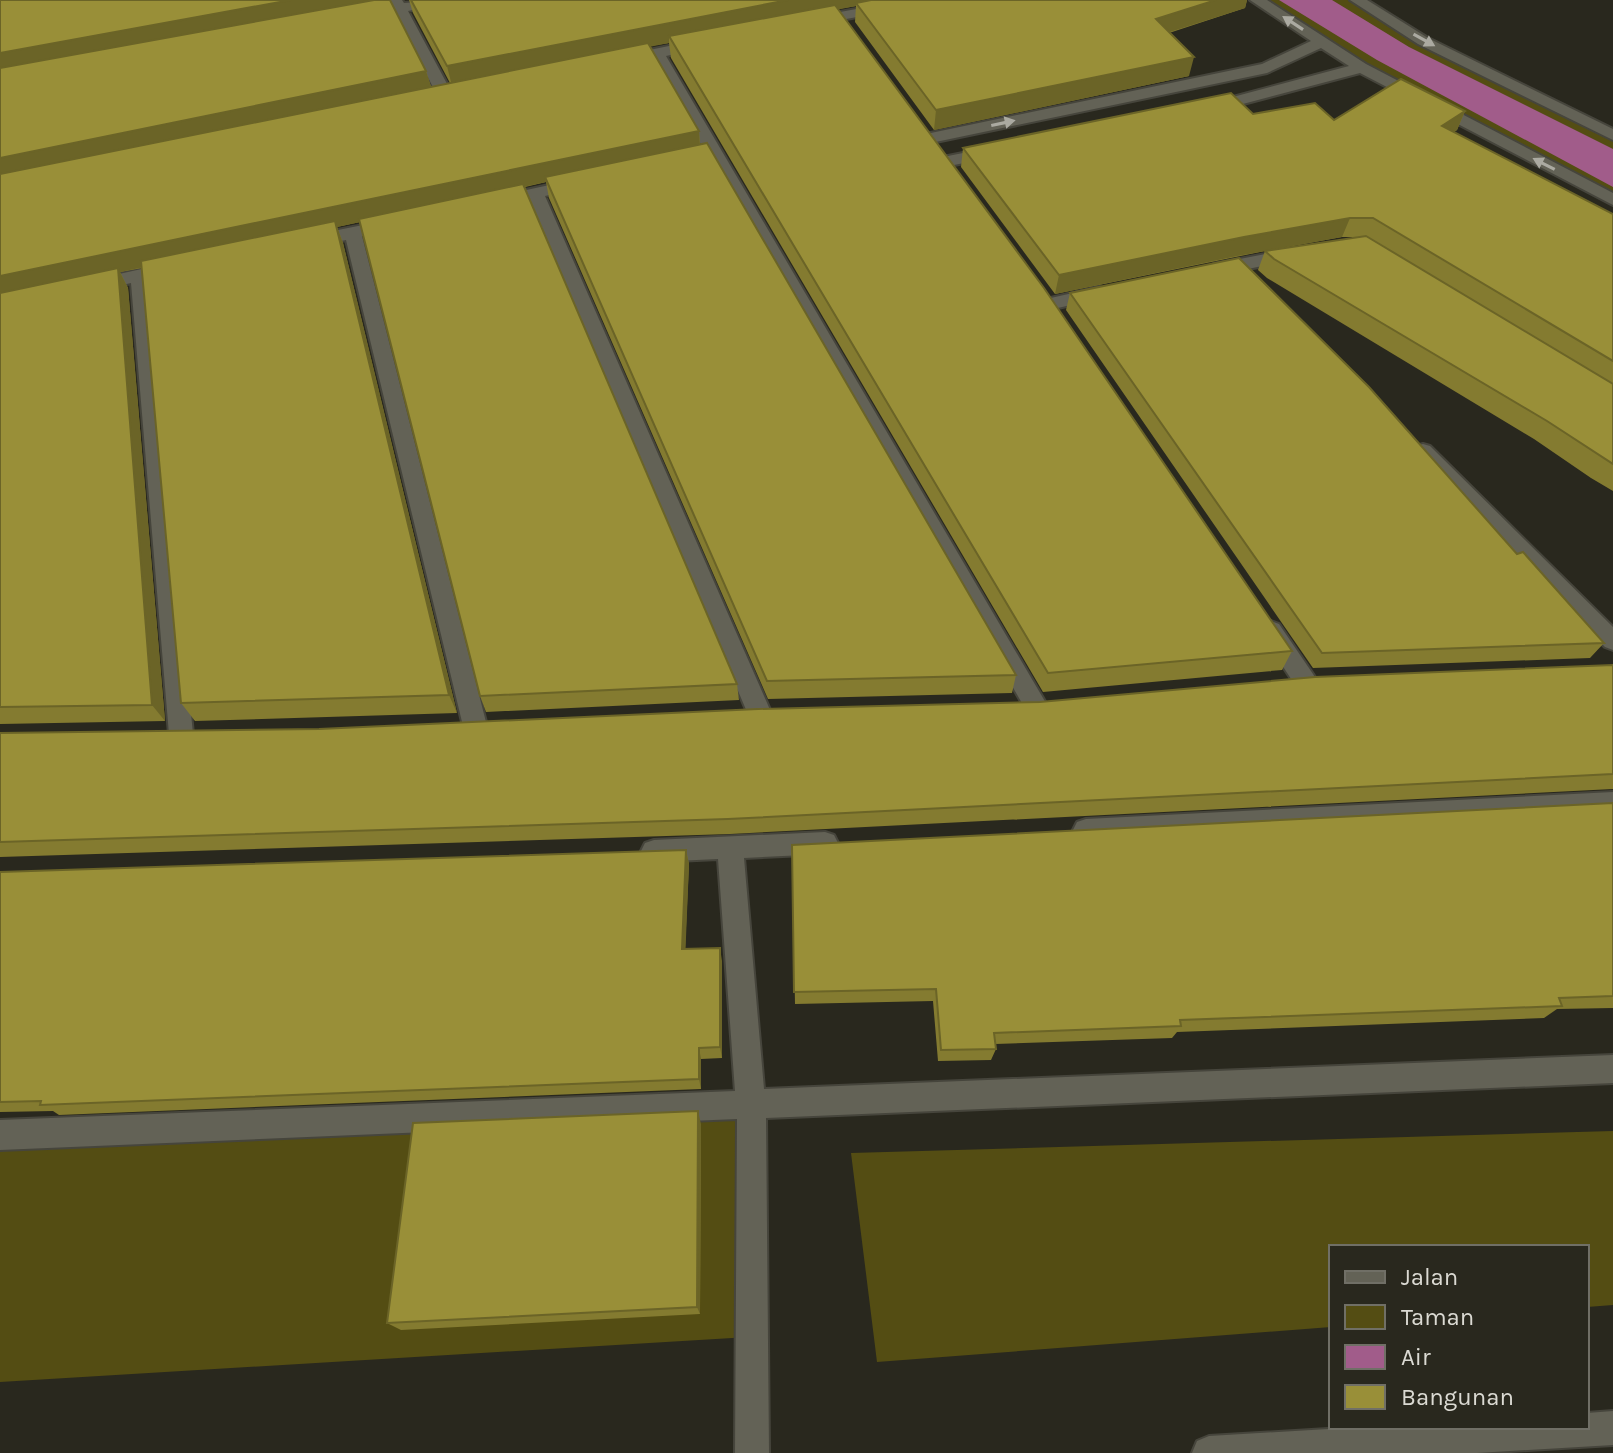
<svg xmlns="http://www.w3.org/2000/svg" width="1613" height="1453" font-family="Karla,sans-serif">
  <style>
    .green { fill: #544d13 }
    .water { fill: #a15c8a }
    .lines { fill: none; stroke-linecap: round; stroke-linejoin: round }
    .minor-casing { stroke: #46453c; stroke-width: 4 }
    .minor { fill: #636256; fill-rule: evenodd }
    .wall { fill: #847b30; fill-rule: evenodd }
    .shaded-wall { fill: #6b6427 }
    .building { fill: #998f38; stroke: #6b6427; stroke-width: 2 }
    .oneway { fill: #abaaa1 }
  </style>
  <rect width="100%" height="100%" fill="#29281e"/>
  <path class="green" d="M1257,0H1357L1423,41L1613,135V200L1361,67Z
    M751,1106L749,1337L0,1382V1135Z
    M1613,1131V1305L1587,1307V1247H1331V1327L877,1362L851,1153Z"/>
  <path class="water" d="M1279,0H1332L1409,47L1613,149V187L1377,60Z"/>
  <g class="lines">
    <g class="minor-casing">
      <path id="minor" d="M388,0H402L404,3L449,0L447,3L408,11L453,95L451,98H439L437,95L395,13L362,19L355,15L357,12L390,5Z
        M905,0H936L929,4L813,25L806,21L813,17Z
        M1250,0H1267L1366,64L1613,193V205L1360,73L1209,113L1201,108L1203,105L1349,66L1321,48L1267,73L926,144L918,139L926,134L1262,64L1311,41Z
        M1350,0H1367L1428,38L1613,129V140L1418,44Z
        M703,39L711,44L708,47L666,56L1043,698L1047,705L1043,712L1035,715L1027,712L652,59L625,65L617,60L625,55Z
        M993,147L999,148L1001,152L999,156L944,167L936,162L938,158Z
        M577,179L583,180L586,184L583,188L545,196L771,712L767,719L759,722L751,719L747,712L529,200L495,207L486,202L489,198Z
        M393,219L399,220L402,224L399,228L362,236L487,726L483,733L475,736L467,733L463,726L346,240L308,248L299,242L308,236Z
        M1291,249L1300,255L1297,259L1214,276L1205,270L1214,264Z
        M173,262L179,264L182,268L179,272L149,279L193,734L190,741L181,744L172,741L169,734L131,283L92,292L83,286L92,280Z
        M1099,287L1106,289L1108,293L1106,297L1049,310L1040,304L1042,300Z
        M1423,444L1430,446L1613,627V650L1605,647L1416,456L1413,451L1416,446Z
        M1271,621L1279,624L1313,674L1317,681L1313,688L1305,691L1297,688L1263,636L1260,630L1263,624Z
        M1613,792V814L1086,841L1077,838L1073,830L1077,822L1086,819Z
        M825,832L834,835L838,843L834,851L825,854L744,858L764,1089L1613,1055V1083L766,1118L769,1453H735L737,1119L0,1150V1120L735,1091L718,859L654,862L645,859L641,851L645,843L654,840Z
        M1613,1411V1445L1477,1453H1192L1197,1441L1209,1436L1361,1427H1587V1413Z"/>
    </g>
    <use href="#minor" class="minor"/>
  </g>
  <path class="wall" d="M0,0L426,71L431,87L450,83L413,13L409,0H1247L1245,8L1169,33L1189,76L934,130L855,22L856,6L838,9L1292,651L1282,670L1043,692L671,58L669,43L650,46L699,131L700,145L1016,675L1012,693L768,699L549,198L546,182L525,187L737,684L739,700L486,712L480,696L360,222L337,227L343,243L457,713L195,721L181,703L142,268L120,272L128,288L165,721L0,724Z
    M1465,111L1457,130L1454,132L1613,214V491L1591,478L1534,439L1267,278L1258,270L1265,251L1055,294L961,167L963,148L1253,114L1334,120ZM1342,237H1358L1266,251Z
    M1070,293L1517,554L1604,643L1590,658L1313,668L1066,310Z
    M1613,665V789L730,834L0,857V733L319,729L1040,702Z
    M1613,803V1008L1557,1009L1544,1018L1177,1032L1172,1038L995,1044L996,1049L991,1060L938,1061L933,1001L795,1004L792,845Z
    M686,850L689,864L685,949L722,961V1058L701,1059V1089L59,1115L53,1111L0,1112V872Z
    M701,1124L700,1314L401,1330L387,1323Z"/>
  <path class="shaded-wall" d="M291,0H386L0,74V53Z
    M788,0H890L856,3V6L672,42L669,36V43L452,86L447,66Z
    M1216,0H1247L1245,8L1151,38L1156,19Z
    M1194,57L1189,76L934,130L936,110Z
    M426,71L432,90L0,180V158Z
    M1465,111L1457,130L1433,145L1442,126Z
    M699,131L700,150L545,177L546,182L337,227L343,243L457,713L449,695L336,227L120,272L128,288L165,721L152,705L0,298V276Z
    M1350,218L1342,237L1237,256L1055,294L1059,275L1244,237Z
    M686,850L689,864L685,962L682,949Z
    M720,948L722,961V1058L720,1047Z
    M699,1048L701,1059V1089L699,1079Z
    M698,1111L701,1124L700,1314L697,1307Z"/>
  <path class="building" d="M0,0H291L0,53Z
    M374,0H390L426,71L0,158V68Z
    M411,0H788L447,66Z
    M871,0H1216L1156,19L1194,57L936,110L856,3Z
    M835,5L1044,288L1292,651L1048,673L669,36Z
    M648,43L699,131L0,276V174Z
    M1401,79L1465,111L1442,126L1613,214V361L1373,218H1350L1244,237L1059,275L963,148L1231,93L1253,114L1315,103L1334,120Z
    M707,143L1016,675L767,681L545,177Z
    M523,184L737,684L480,696L359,219Z
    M335,221L449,695L181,703L141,261Z
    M1366,236L1613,384V464L1547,421L1274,259L1265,251Z
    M1239,258L1369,387L1517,554L1523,552L1604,643L1322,653L1070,293Z
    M118,268L152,705L0,707V293Z
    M1613,665V774L728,819L0,842V733L319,729L758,709L1040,702L1315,677Z
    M1613,803V996L1559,998L1562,1006L1180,1020L1181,1026L994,1033L996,1049L941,1050L936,989L794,992L792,845Z
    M686,850L682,949L720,948V1047L699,1048V1079L40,1105L41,1101L0,1102V872Z
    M698,1111L697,1307L387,1323L413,1123Z"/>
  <defs><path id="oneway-solid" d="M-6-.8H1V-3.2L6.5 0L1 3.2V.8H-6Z" transform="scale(2)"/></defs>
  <g class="oneway">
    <use href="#oneway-solid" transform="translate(1293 23) rotate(-147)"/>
    <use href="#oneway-solid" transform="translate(1424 40) rotate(29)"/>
    <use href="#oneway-solid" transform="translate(1003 123) rotate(-12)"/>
    <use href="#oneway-solid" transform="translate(1544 164) rotate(-153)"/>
  </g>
  <rect x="1329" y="1245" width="260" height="184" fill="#29281e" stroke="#706f66" stroke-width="2"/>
  <rect x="1345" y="1271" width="40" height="12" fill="#636256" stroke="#706f66" stroke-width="2"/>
  <text x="1401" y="1285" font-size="24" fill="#dbdad3">Jalan</text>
  <rect x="1345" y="1305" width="40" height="24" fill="#544d13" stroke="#706f66" stroke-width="2"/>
  <text x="1401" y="1325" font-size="24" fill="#dbdad3">Taman</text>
  <rect x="1345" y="1345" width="40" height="24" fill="#a15c8a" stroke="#706f66" stroke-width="2"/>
  <text x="1401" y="1365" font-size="24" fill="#dbdad3">Air</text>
  <rect x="1345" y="1385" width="40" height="24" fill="#998f38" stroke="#706f66" stroke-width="2"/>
  <text x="1401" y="1405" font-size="24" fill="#dbdad3">Bangunan</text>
</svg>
